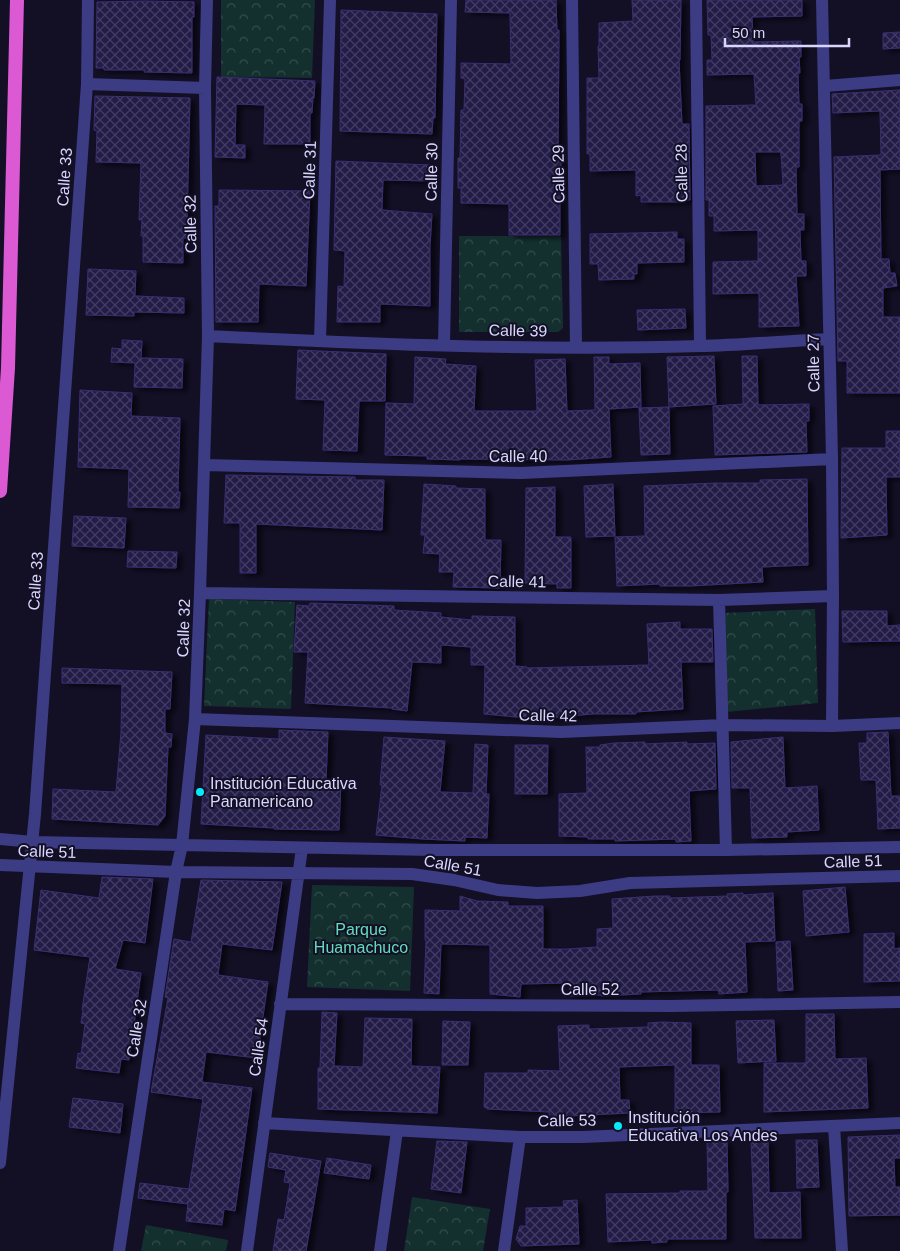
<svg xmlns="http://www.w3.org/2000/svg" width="900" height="1251" font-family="Helvetica,sans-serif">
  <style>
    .park { fill: url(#park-crowns) }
    .building { fill: url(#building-cross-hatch); stroke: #3a2f72; fill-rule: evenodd; filter: url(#shadow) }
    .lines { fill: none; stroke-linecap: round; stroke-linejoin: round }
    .minor { stroke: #3c3c84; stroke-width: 12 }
    .trunk { stroke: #db59d3; stroke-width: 14 }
    .poi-dot { fill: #06eafa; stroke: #131026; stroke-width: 2 }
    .labels { text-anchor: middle; stroke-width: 4; stroke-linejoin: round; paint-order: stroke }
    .street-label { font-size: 16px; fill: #d9d6fe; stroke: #131026 }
    .poi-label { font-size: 16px; fill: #d9d6fe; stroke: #131026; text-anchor: start }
    .park-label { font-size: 16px; fill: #62ddba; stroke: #131026 }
  </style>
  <defs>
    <pattern id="park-crowns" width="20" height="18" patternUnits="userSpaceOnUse" patternTransform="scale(1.25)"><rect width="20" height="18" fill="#13302e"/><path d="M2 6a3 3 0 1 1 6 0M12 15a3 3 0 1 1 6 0" fill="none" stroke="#354d4d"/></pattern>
    <pattern id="building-cross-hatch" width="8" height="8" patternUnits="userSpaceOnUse" patternTransform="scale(1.25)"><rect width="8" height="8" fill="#231c47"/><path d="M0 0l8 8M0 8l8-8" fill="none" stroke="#423c63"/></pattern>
    <filter id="shadow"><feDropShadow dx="5.5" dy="3" stdDeviation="2.5" flood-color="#0009"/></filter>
  </defs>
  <rect width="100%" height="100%" fill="#131026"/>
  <path class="park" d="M221,0H315L312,78L221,77Z
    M459,236H561L563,328L558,332H459Z
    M209,599L295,602L291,709L204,706Z
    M815,609L818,703L726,712L724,613Z
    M312,885L414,887L410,991L307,987Z
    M412,1197L490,1209L483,1251H404Z
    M146,1225L228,1240L226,1251H141Z"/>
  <path class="building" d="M466,0H556L557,30H559L558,159H561V175H560V235H509V204L461,203V188H458V158H460L461,110H464L465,79L461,78V63L511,64L510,13L465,12Z
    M632,0H681L680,60H679L682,124H689L690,200H684V202H641V195L636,196V170L590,171V154H587V78H599L598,46H599V23L633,21Z
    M707,0H802V16L752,17L753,42L801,41V57H799L800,73H798L799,104H802V121H799V167H796L797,214H804V230H800L801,261H806V276H796L799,326L759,327V293L713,294V262L758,261V230L714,231V216H709V200H706V106L756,105L754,74L707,75V60H712L711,35H708ZM755,152H781L783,185L756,186Z
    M144,1L194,2V17H192V73L144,72L145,70H104V68H96L97,2Z
    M341,10L437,14L435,118H433L432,134L340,131Z
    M900,32V48L883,49V33Z
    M217,77L315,81L314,98H313L312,113H310V144H264L265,105L236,104L235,145H245V158L215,157Z
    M900,90V169L880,170L881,259H889L890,273H895L897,286L883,288V317H900V393H847V361H838L834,157L881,155L880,111L833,113L832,94Z
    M95,96L190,98L187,223L186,238H183V263L143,262V236H141L142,220H139L141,163L96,162L97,131L94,130Z
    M336,161L430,165V181L383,180L382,210L432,214L430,246V306L380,304V322H337L338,286L344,287L345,251L334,250Z
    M219,190L310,191L306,286L259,284L258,322H216L215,206H219Z
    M677,232V239H684V262L637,263V274H634V279L599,280L598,264H590V234Z
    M88,269L136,271L135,296L184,298V313L134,312V316L86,315Z
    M685,309L686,328L638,330L637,310Z
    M122,340L142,341L141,358L183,359L182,388L134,387L135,363L111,362L112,348L122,349Z
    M298,350L386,354L385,401H359L357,451L323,450L325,400L296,399Z
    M714,356L716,404L669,407L667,357Z
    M742,356H757L758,405L809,404V421H806L807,452L715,455L713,406L743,404Z
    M415,357L446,359L445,364L476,366L474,411H537L535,360L565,359L567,411L595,410L594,357H609V364L640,363L641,407L609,409L611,457L567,460L460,459V460L427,459V456L385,455L386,403L414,404Z
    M80,390L132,393L131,416L180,418L178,492H180L179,508L128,507L129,469L78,467Z
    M669,407L670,454L641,455L639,408Z
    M886,431H900V477H886L887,535L841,538L842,448H886Z
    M226,475L351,477H355V480H384L382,530L256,524V573H240V523H224Z
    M807,479L808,565L762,567L763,582L690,586H660V584L617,586L615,537L645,536L644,486L716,483H760V480Z
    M424,484L456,486V488L485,489V540H501L500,588L453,587L454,572H439L440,554L423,553L425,535H421Z
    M613,484L615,536L586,537L584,486Z
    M555,487V537H571V588H557V584L525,583L526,488Z
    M74,516L126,518L124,548L72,546Z
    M128,551L177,552L176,568L127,567Z
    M310,603L394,606V610L441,613V617L472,620V616L515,617V666L527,667V668L649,665L647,624L680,622V629H712L713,662H681L683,709L636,712V714H593L548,718V719L527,718L484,714L485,665H471V647L441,645V663L412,662L407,711L392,709V708L305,703L308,652H294L297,605L309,606Z
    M842,611H887V626L900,625V641L843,642Z
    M62,668L172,672L170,709H165V733L172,734L171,747H168L165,816L158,825L52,819L53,789L116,792L121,732L122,684L62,683Z
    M279,730L328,732L326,781L341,782L339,830L274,829V828L201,824L206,735L279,739Z
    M888,732L891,796H900V828L878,829L876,780H861L859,743H867V733Z
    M384,737L445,741L440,792L473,793L475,744L488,745L486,794H489L487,838L465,837V841L422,839L376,835L382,785H380Z
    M783,737L785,788L817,786L819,830L787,832V837L752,838L750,788H732L731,742Z
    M645,742V744L687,742V744L715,743L716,789L689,791L691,841L676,842V839L615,841V839H588V837L559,836V794L587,793L586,747H600V745L614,743Z
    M515,745H548L547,794H515Z
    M102,877L153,879L145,943L123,940L115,969L141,973L129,1060L121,1059L119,1073L76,1068L78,1053L81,1054L85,1024L81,1023L83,1010H82L90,957L34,950L41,890L99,898Z
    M201,880L282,882L272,950L222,944L218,975L268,982L257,1058L206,1052L202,1082L252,1088L235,1211L224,1209L222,1225L186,1221L188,1204L138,1198L140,1183L189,1189L203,1099L151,1092L168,998L165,997L174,939L191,942Z
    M845,887L849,932L806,936L803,891Z
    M743,893V895L773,893L775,941L745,942L747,992L719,994L718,990L641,992V994L601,996V995L570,996L569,983L521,984L520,997L490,994V945L441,944L439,994L424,993L426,940H425V910L460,911V896L477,901L508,902V906H543V949H568L597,947V929L613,928L612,899L655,896H670V898L728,896L727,894Z
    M894,933V949L900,948V981L864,982V934Z
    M790,941L793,990L778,991L776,942Z
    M322,1012L337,1013L334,1066L363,1067L365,1018L412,1019L411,1066L440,1067L437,1113L318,1109V1068H320Z
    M806,1014H834L835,1059L866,1058L868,1108L764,1112V1063H806Z
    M774,1020L776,1061L738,1063L736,1021Z
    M443,1021L470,1022L468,1065H442Z
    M662,1022L691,1023V1065H719L720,1112L675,1113V1065L619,1067L620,1100H629L630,1113L549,1117V1112L487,1109V1108L484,1107L485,1073H528V1070L560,1071L558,1026L589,1025V1029L648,1027V1023Z
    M73,1098L123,1104L120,1133L69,1127Z
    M900,1135V1158H894L895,1187H900V1215L849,1216L848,1137Z
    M796,1140H817L819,1187L797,1188Z
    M437,1141L467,1142L461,1193L431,1189Z
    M727,1141L728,1192H726V1239H667V1242L652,1243V1240L608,1242L606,1194L680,1193V1191H708L707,1142Z
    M751,1141H768L769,1193L800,1192L801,1238H755Z
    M270,1153L321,1161L306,1251H273L278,1219L284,1220L290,1183L284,1182L286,1170L268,1167Z
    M327,1158L371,1165L369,1179L324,1173Z
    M577,1200L579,1244L521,1246L516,1239L520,1226H526V1208L564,1207L563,1201Z"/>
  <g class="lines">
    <path class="minor" d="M572,0L576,347
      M696,0L700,346
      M822,0L832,459L833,596L832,726
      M87,84L205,88
      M825,86L900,80
      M208,336C371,344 536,351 700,346C743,345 786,341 828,339
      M320,341L330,0
      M444,345L451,0
      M204,465L521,473L832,459
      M200,593L719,600L833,596
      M719,600L726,850
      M195,719L561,732L723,725L832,726L900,723
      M0,839L33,842L434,850H726L900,847
      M0,865L176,872L412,874L454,880L498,890L537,893L580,891L630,883L900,876
      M280,1004L671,1006L900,1002
      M264,1123L520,1137H583L900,1123
      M834,1126L842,1251
      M0,1163L35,814L87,84L88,0
      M119,1251L176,872L182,845L195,719L200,593L208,336L205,88L207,0
      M247,1251L302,848
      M380,1251L397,1131
      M504,1251L520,1137"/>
    <path class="trunk" d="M0,491L8,368L17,0"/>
  </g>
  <g class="poi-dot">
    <circle cx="200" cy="792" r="5"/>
    <circle cx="618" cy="1126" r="5"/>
  </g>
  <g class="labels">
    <g class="street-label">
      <text transform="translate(309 170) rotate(-88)" y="6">Calle 31</text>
      <text transform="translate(431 172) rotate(-89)" y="6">Calle 30</text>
      <text transform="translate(681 173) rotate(-91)" y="6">Calle 28</text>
      <text transform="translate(558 174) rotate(-91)" y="6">Calle 29</text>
      <text transform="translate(64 177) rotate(-86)" y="6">Calle 33</text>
      <text transform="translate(190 224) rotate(-91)" y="6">Calle 32</text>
      <text transform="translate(518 330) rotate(1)" y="6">Calle 39</text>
      <text transform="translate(813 363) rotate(-91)" y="6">Calle 27</text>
      <text x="518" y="462">Calle 40</text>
      <text transform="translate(35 581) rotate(-86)" y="6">Calle 33</text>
      <text transform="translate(517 581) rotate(1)" y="6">Calle 41</text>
      <text transform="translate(183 628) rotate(-88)" y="6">Calle 32</text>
      <text transform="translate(548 715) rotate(1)" y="6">Calle 42</text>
      <text transform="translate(47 851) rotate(2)" y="6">Calle 51</text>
      <text transform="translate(853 861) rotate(-2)" y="6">Calle 51</text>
      <text transform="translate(453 865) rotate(10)" y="6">Calle 51</text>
      <text x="590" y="995">Calle 52</text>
      <text transform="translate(136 1028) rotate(-81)" y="6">Calle 32</text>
      <text transform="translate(258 1047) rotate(-82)" y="6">Calle 54</text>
      <text transform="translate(567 1120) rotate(-1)" y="6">Calle 53</text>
    </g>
    <g class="poi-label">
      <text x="210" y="789">Institución Educativa<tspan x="210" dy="18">Panamericano</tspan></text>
      <text x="628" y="1123">Institución<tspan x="628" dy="18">Educativa Los Andes</tspan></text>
    </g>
    <g class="park-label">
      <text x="361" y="935">Parque<tspan x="361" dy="18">Huamachuco</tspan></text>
    </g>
  </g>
  <path d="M725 38v8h124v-8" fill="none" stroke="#d9d6fe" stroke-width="2.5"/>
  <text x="732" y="38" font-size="15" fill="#d9d6fe" stroke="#131026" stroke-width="4" paint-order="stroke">50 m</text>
</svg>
